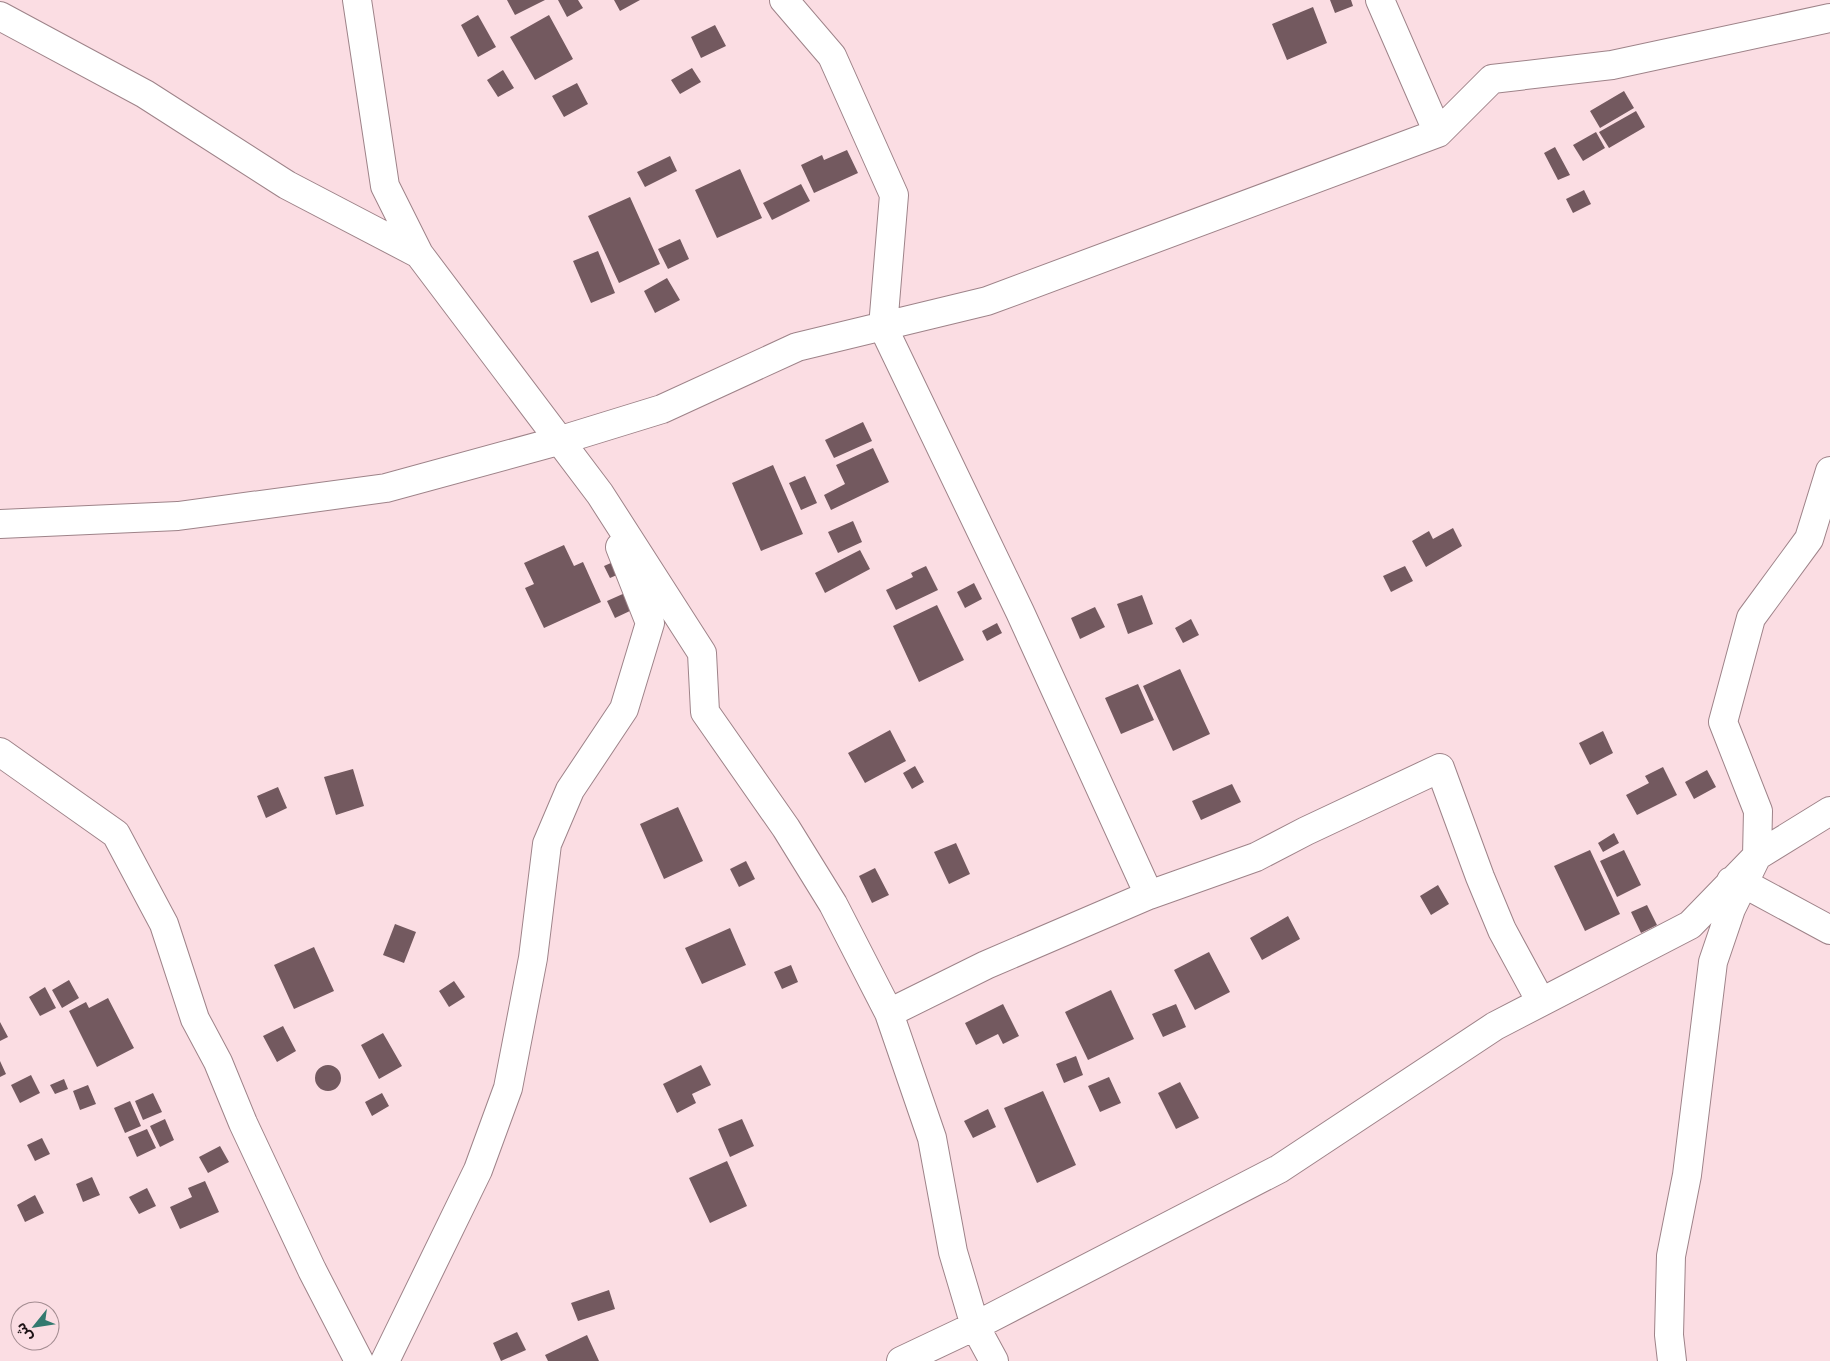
<svg xmlns="http://www.w3.org/2000/svg" width="1830" height="1361" font-family="Roboto,'Noto Sans Arabic',sans-serif">
  <style>
    .building { fill: #73595f }
    .lines { fill: none; stroke-linecap: round; stroke-linejoin: round }
    .minor-casing { stroke: #9e8389; stroke-width: 30 }
    .minor { stroke: #fff; stroke-width: 28 }
  </style>
  <rect width="100%" height="100%" fill="#fbdde3"/>
  <path class="building" d="M507,0H545L515,15Z
    M558,0H578L583,8L567,17Z
    M614,0H640L620,11Z
    M1330,0H1351L1353,6L1335,13Z
    M1313,7L1327,43L1287,60L1272,24Z
    M478,15L496,47L478,57L461,25Z
    M549,15L573,59L535,80L510,37Z
    M715,25L726,46L701,58L691,37Z
    M692,68L701,82L680,94L671,80Z
    M503,70L514,88L498,97L487,80Z
    M577,83L588,104L564,117L552,96Z
    M1624,91L1634,108L1600,128L1590,111Z
    M1636,111L1645,127L1609,148L1599,132Z
    M1596,132L1605,148L1583,161L1573,145Z
    M1555,147L1570,175L1558,180L1544,153Z
    M847,150L858,173L814,193L801,165L822,155L824,160Z
    M670,156L677,171L645,187L637,172Z
    M740,169L762,218L717,238L695,190Z
    M801,184L810,201L772,220L763,203Z
    M1584,190L1591,204L1573,213L1566,199Z
    M630,197L660,264L619,283L588,216Z
    M680,239L689,259L668,269L658,249Z
    M598,251L615,293L591,303L573,261Z
    M667,278L680,300L655,313L644,291Z
    M863,422L872,441L834,458L825,440Z
    M873,448L889,482L831,510L824,495L845,484L836,465Z
    M773,465L803,534L761,551L732,483Z
    M805,476L817,503L801,510L789,483Z
    M853,521L862,542L838,553L828,532Z
    M1453,528L1462,546L1426,567L1412,541L1429,531L1433,539Z
    M564,545L574,566L583,562L601,602L544,628L525,588L534,584L524,563Z
    M860,550L870,569L825,593L815,573Z
    M620,559L626,571L610,578L604,566Z
    M926,566L938,590L896,610L886,590L913,577L911,573Z
    M1405,566L1413,581L1391,592L1383,576Z
    M974,583L982,599L965,608L957,592Z
    M625,593L632,610L615,618L607,601Z
    M1142,595L1153,624L1128,634L1117,604Z
    M937,605L964,660L919,682L893,626Z
    M1095,607L1105,627L1080,639L1071,618Z
    M1191,619L1199,635L1183,643L1175,628Z
    M997,623L1002,633L987,641L982,631Z
    M1180,669L1210,734L1173,751L1143,686Z
    M1138,684L1154,720L1121,734L1105,698Z
    M890,730L906,761L865,783L848,753Z
    M1603,731L1613,753L1590,765L1579,743Z
    M915,766L924,782L912,789L903,773Z
    M1663,767L1677,795L1637,815L1626,795L1649,783L1645,776Z
    M353,769L364,806L336,815L324,777Z
    M1707,770L1716,787L1694,799L1685,782Z
    M1232,784L1241,802L1201,820L1192,801Z
    M278,787L287,808L266,818L257,796Z
    M678,807L703,861L664,879L640,824Z
    M1614,833L1619,843L1603,852L1598,843Z
    M956,843L970,874L949,884L934,852Z
    M1590,850L1620,914L1585,931L1554,866Z
    M1624,850L1641,885L1617,897L1600,861Z
    M746,861L755,879L739,887L730,869Z
    M875,868L889,895L872,903L859,876Z
    M1438,885L1449,904L1431,915L1420,896Z
    M1647,905L1657,925L1641,933L1631,912Z
    M1288,916L1300,939L1262,960L1250,938Z
    M395,924L416,932L404,963L383,955Z
    M730,928L746,965L702,984L685,948Z
    M314,947L334,991L294,1009L274,965Z
    M1209,952L1230,992L1195,1010L1174,970Z
    M791,965L798,982L782,989L774,972Z
    M69,980L79,998L62,1008L52,990Z
    M454,981L465,997L449,1007L439,991Z
    M45,987L56,1008L40,1016L29,997Z
    M1111,990L1134,1039L1088,1060L1065,1012Z
    M108,998L134,1048L97,1067L69,1011L86,1002L89,1008Z
    M1003,1004L1019,1036L1003,1044L998,1034L976,1045L965,1023Z
    M1176,1004L1186,1027L1163,1037L1152,1014Z
    M0,1022L8,1037L0,1041Z
    M283,1026L296,1051L277,1062L263,1036Z
    M383,1033L402,1066L379,1079L361,1045Z
    M1076,1056L1083,1075L1064,1083L1056,1064Z
    M0,1061L6,1074L0,1077Z
    M701,1065L711,1085L692,1094L696,1103L677,1113L663,1084Z
    M315 1078a13 13 0 1 1 26 0a13 13 0 1 1-26 0Z
    M31,1075L40,1093L20,1103L11,1085Z
    M1109,1077L1121,1103L1100,1112L1088,1086Z
    M64,1079L68,1089L55,1094L50,1085Z
    M1180,1082L1199,1118L1176,1129L1158,1093Z
    M88,1085L96,1104L80,1110L73,1091Z
    M1043,1091L1076,1165L1037,1183L1004,1108Z
    M153,1093L162,1112L143,1120L135,1101Z
    M382,1093L389,1106L372,1116L365,1102Z
    M130,1101L141,1126L125,1133L114,1108Z
    M988,1109L996,1127L973,1138L964,1121Z
    M165,1119L174,1140L160,1147L150,1126Z
    M742,1119L754,1146L730,1157L718,1129Z
    M147,1129L156,1148L137,1157L128,1137Z
    M42,1138L50,1154L35,1161L27,1145Z
    M220,1146L229,1162L208,1173L199,1157Z
    M727,1161L747,1206L710,1223L689,1178Z
    M92,1177L100,1195L83,1202L76,1184Z
    M205,1181L219,1212L180,1229L170,1207L192,1197L188,1188Z
    M147,1188L156,1206L139,1214L129,1197Z
    M35,1195L44,1213L25,1222L17,1205Z
    M609,1290L615,1309L578,1321L571,1303Z
    M517,1332L526,1350L501,1361L493,1343Z
    M587,1335L599,1361H548L545,1355Z"/>
  <g class="lines">
    <g class="minor-casing">
      <path id="minor" d="M357,0L385,186L419,254L600,494L702,653L705,712L786,828L833,904L889,1013L932,1138L953,1252L975,1326L1279,1169L1495,1026L1690,925L1757,856L1830,811
        M784,0L832,56L894,195L883,327L1020,612L1149,895
        M1380,0L1438,133
        M0,16L145,94L287,185L419,254
        M0,524L178,516L386,488L558,441L662,409L797,347L987,301L1438,133L1492,79L1612,65L1830,18
        M0,752L116,834L164,924L195,1019L218,1062L243,1123L312,1270L359,1361
        M1731,881L1743,883L1830,930
        M889,1013L986,965L1149,895L1256,857L1306,831L1440,768L1480,877L1502,930L1541,1002
        M385,1361L478,1170L508,1088L533,958L547,844L570,790L624,709L650,623L620,547
        M901,1361L975,1326L994,1361
        M1672,1361L1669,1335L1671,1256L1687,1175L1713,962L1731,909L1757,856L1758,811L1723,722L1751,618L1809,539L1830,471"/>
    </g>
    <use href="#minor" class="minor"/>
  </g>
  <g transform="translate(35 1326) rotate(240)"><circle r="24" fill="#fbdde3" stroke="#a38c91"/>
  <path d="M0-4L9 19L0 12L-9 19Z" fill="#33796f"/>
  <text y="-8" font-size="14" font-weight="bold" text-anchor="middle" fill="#1e1316">ش</text>
  </g>
</svg>
